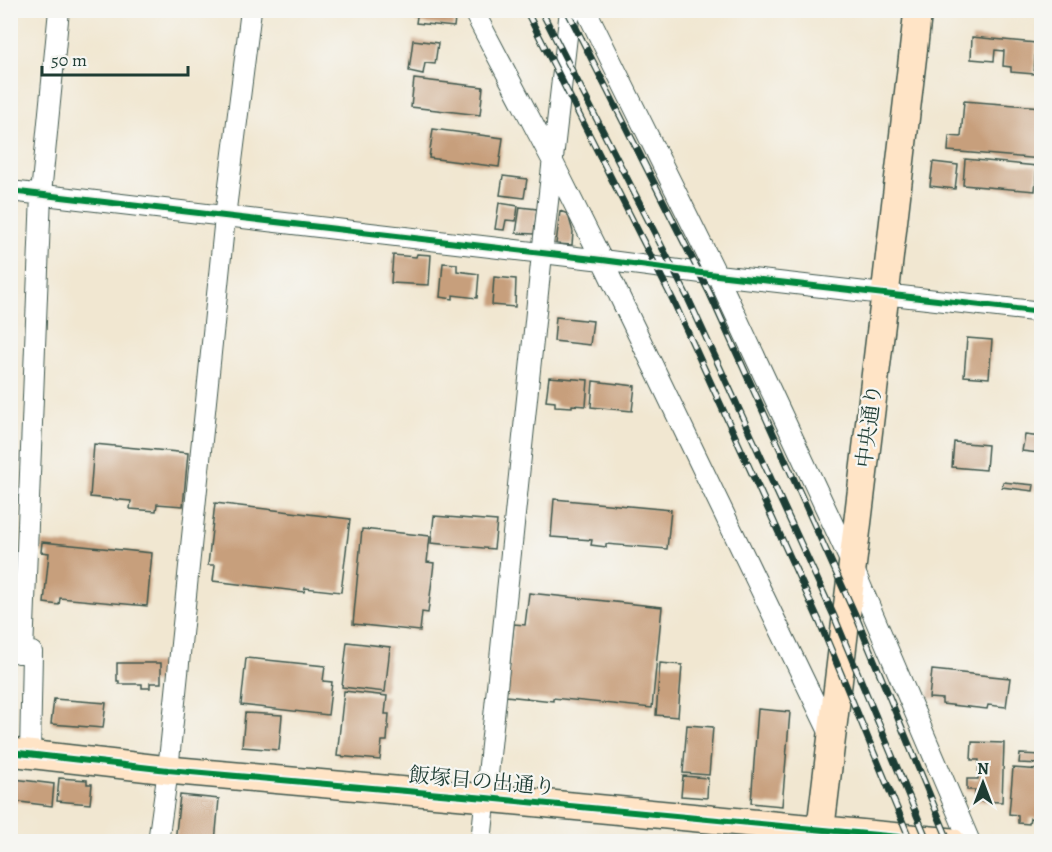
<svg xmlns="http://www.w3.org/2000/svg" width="1052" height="852" font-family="Alegreya,'Noto Serif JP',serif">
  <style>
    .building { fill: #c79f7b }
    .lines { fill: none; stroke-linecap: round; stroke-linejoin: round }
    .street-casing { stroke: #3e564c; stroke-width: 22 }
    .secondary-casing { stroke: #3e564c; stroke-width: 30 }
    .street { stroke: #fff; stroke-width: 20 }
    .secondary { stroke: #ffe4c6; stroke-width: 27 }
    .rail-casing { stroke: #1f3d34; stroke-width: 7 }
    .rail { stroke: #f6f6f2; stroke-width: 4.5; stroke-dasharray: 14; stroke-linecap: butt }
    .cycleway-casing { stroke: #f6f6f2; stroke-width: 10 }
    .cycleway { stroke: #00873e; stroke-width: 6 }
    .labels { text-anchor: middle; stroke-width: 4.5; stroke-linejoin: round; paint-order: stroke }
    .street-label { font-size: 21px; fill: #1f3d34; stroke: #f6f6f2 }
  </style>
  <rect width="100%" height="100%" fill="#f6f6f2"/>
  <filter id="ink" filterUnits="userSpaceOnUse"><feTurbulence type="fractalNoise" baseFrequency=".0167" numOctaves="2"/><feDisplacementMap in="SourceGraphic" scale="12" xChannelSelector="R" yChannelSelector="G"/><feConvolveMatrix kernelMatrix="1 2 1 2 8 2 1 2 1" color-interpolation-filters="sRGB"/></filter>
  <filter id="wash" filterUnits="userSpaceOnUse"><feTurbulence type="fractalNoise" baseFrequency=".008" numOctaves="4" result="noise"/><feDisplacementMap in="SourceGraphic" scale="24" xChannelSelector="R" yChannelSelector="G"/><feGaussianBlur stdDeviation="1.35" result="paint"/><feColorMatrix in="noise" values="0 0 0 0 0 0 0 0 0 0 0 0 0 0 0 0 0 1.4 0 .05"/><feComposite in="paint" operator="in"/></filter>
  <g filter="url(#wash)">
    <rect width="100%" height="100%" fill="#f1e7d1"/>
    <g id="blocks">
      <path class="building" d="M418,10H456L454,27L416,23Z
        M972,37L1036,43L1034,74L1011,72V67L1003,66L1004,51L995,50L994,61L971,59Z
        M413,40L438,43L435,64L425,63L423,74L409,71Z
        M414,79L483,87L480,115L411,107Z
        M964,101L1042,107V159L948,151L949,136L961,137Z
        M433,129L503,138L499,167L429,158Z
        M965,159L1037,166L1035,191L963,185Z
        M933,162L958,165L955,189L930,186Z
        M503,176L527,179L524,198L500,195Z
        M499,203L518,206L516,221L506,220L504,230L495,229Z
        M520,207L537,209L534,234L516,233Z
        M560,211L568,214L573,232L572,245L556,244Z
        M417,254L431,255L429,285L391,283L393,255L416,257Z
        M443,263L457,264V271L479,274L477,298L453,295V299L440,297Z
        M494,277L516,279L515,307L492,305Z
        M556,317L593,321L590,345L554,341Z
        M967,338L992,340L989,378L964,376Z
        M549,377L588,380L586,406L572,405V407L555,406V402L546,401Z
        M593,381L635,386L632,411L591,407Z
        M1025,435L1041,437L1039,453L1022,451Z
        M954,442L988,445L986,470L952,467Z
        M94,444L188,453L183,506L157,504L156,511L130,509L131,501L90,497Z
        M1003,482L1034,485L1033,491L1002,487Z
        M554,499L671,510L667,549L606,544V547L591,545L592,540L551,537Z
        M215,503L350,519L341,592L305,588L304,592L213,581L215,565H208Z
        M434,516L497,521L494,549L431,543Z
        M362,529L430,536L427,562L434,563L428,613L422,612L420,631L353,624Z
        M42,542L152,553L147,606L60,598L59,605L44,603L49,553L41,552Z
        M529,593L662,607L652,708L553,698V701L506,696L514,624L525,625Z
        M347,642L390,647L385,692L342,687Z
        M246,658L325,666L323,681L332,682L328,715L241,705Z
        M117,663H161V683H150V688H142V684H119V681H117Z
        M660,663L682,665L678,717L656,715Z
        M932,670L1010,678L1006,707L988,705L987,709L942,704V699L929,698Z
        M344,691L387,696L385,714H389L387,741H382L380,760L337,756Z
        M54,699L106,703L103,728L51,724Z
        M758,709L790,712L782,806L751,803Z
        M245,713L282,715L279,750L242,747Z
        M687,725L713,727L709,775L683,773Z
        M972,742L1004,743L1002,802L975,801V790H967V779H978L979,760H971Z
        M1020,754L1042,755V764L1019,763Z
        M1013,768L1042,770L1041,819L1030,818L1029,824L1018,823V815L1009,814Z
        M683,776L708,778L707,798L681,796Z
        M59,778L87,780V784H92L90,804L57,801Z
        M14,779L54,784L52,806L12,801Z
        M180,795L219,799L215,842H175Z"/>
    </g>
  </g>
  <g filter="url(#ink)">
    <use href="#blocks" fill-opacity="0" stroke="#3e564c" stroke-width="1.5"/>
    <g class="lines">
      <g class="street-casing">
        <path id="street" d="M473,10L553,162L602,260L832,738
          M586,10L717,275L852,565L970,842
          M10,191L602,260L717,275L1042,312
          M23,652L41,194L59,10
          M18,653L32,652L30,754
          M158,842L168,770L225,217L251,10
          M481,842L542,254L570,10"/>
      </g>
      <g class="secondary-casing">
        <path id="secondary" d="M10,752L168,770L486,798L952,842
          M819,842L885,295L918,10"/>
      </g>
      <use href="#street" class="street"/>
      <use href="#secondary" class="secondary"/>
      <g class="rail-casing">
        <path id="rail" d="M526,10L673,300L820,623L911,842
          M541,10L687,296L834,616L928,842
          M567,10L710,294L858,621L949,842"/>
      </g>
      <use href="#rail" class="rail"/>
      <g class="cycleway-casing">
        <path id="cycleway" d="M10,191L602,260L717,275L1042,312
          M10,752L168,770L486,798L952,842"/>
      </g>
      <use href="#cycleway" class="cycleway"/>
    </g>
  </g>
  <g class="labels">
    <g class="street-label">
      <text transform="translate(869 426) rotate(-83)" y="7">中央通り</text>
      <text transform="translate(482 781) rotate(5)" y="7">飯塚日の出通り</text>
    </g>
  </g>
  <rect width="1052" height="852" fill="none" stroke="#f6f6f2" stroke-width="36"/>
  <g transform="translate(983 783)" stroke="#f6f6f2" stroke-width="4.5" paint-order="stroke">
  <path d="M0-4.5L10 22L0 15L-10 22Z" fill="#1f3d34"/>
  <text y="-9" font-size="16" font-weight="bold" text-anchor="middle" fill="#1f3d34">N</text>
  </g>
  <path d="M42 66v9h146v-9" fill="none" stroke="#1f3d34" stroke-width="3"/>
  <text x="51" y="66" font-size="18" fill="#1f3d34" stroke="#f6f6f2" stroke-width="4.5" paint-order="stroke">50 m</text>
</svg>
